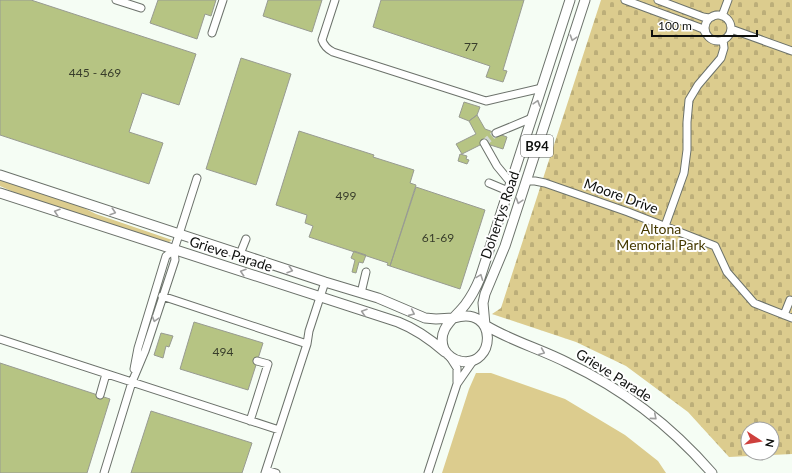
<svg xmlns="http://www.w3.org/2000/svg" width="792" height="473" font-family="Lato,sans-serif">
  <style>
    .grass { fill: #dccc8e }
    .cemetery { fill: url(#cemetery-stones); fill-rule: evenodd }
    .building { fill: #b6c483; stroke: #989b91 }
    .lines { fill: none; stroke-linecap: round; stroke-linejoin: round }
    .minor-tunnel { stroke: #d2d9d2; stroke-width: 7; stroke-dasharray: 7 3.5; stroke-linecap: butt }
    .minor-casing { stroke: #6c726b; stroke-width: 9 }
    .major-casing { stroke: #6c726b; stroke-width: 11 }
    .minor { stroke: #fff; stroke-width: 7 }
    .major { stroke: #fff; stroke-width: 9 }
    .oneway { stroke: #9f9f9f }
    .labels { text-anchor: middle; stroke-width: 4; stroke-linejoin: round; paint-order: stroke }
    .number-label { font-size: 12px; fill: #383d2b }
    .shield { fill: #fff; stroke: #565856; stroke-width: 1 }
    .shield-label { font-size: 13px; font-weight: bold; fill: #0e100e }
    .street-label { font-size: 14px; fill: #0e100e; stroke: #fff }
    .park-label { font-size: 14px; fill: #453900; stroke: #fff }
  </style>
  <defs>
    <pattern id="cemetery-stones" width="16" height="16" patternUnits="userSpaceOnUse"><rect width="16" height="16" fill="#dccc8e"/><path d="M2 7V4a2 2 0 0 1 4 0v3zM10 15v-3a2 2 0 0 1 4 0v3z" fill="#bcae79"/></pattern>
  </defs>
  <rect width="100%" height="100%" fill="#f5fdf4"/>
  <path class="grass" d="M0,179L70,201L96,214L172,240L169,242L162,241L20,195L0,186Z
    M476,373H491L565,399L625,435L658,461L666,473H442L469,389Z"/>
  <path class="cemetery" d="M601,0H792V454L729,457L688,412L626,366L576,342L492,314L501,308ZM748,429H772V453H748Z"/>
  <path class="building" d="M0,0H31L196,54L179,105L142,93L129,132L163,143L149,184L0,135Z
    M158,0H216L211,16L205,14L197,39L150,23Z
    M268,0H322L312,32L263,16Z
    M381,0H524L503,70L507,71L503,82L486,77L490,66L373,27Z
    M241,58L291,74L256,185L206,169Z
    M464,102L480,107L477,115L469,121L459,117Z
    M477,115L485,129L507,137L503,149L484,143L462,154L456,144L476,134L469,121Z
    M299,131L374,155L373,157L414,170L410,183L416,185L390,266L387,265L388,263L309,237L313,226L305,223L307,215L276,205Z
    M460,154L467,156L466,159L469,160L467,164L458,161Z
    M416,187L485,210L460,289L390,266Z
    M354,251L366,255L363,263L359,262L356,273L352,272L355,260L351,258Z
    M194,322L263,343L248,390L180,369Z
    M161,333L173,336L169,347L166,346L163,358L154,355Z
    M0,363L110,399L87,473H0Z
    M151,411L252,443L242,473H131Z"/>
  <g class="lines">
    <path class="minor-tunnel" d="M484,143L496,133"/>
    <g class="minor-casing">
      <path id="minor" d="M116,0L141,8
        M335,0L322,40C324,46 327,49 333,52L486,101L542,88
        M625,0L698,27L703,29L706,34
        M658,0L703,17L709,18L712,17
        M705 28a13 13 0 1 1 26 0a13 13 0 1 1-26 0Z
        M722,16L728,0
        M731,29L792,51
        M212,33L223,0
        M496,133L532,118
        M484,143L497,166L511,183
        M526,181H535L545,183L628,212L715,246L727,272L754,303L792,318
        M489,183L508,191
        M665,226L684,173L687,150V122L689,100L698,85L721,58L724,48L723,40
        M240,254L246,239
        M361,293L366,272
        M162,296L307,344
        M784,315L790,300
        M0,339L279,430
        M450,357L457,368V382
        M134,369L138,348L166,256L174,250
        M100,395L106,374
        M250,421L268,364L257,361
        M266,470L276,473
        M104,473L132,382L145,351L175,260L174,250L197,178
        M265,473L307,344L309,331L325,282
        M428,473L457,384L473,361"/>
    </g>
    <g class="major-casing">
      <path id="major" d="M0,175L325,282L378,298L425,318L436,319L453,318
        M0,193L398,322C416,329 430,339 445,352
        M454,318C499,304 496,369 460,361C454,360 447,355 444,349C436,329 455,318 465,305C471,297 476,288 480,278L570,0
        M485,325L483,303L485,294L505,246L585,0
        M485,325C511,341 541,349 568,363C623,389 672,427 712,473"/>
    </g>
    <use href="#minor" class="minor"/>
    <use href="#major" class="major"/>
  </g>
  <defs><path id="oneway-chevron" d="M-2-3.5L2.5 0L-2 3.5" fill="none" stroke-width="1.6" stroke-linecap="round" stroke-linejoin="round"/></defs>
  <g class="oneway">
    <use href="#oneway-chevron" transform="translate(573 38) rotate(108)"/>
    <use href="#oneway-chevron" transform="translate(537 103) rotate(-72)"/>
    <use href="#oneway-chevron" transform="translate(519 201) rotate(108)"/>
    <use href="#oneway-chevron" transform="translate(57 212) rotate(-162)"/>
    <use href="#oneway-chevron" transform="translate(113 212) rotate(18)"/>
    <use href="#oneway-chevron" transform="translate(290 270) rotate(18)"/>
    <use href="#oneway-chevron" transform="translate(243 272) rotate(-162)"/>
    <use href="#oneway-chevron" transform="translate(480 277) rotate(-69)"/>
    <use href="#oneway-chevron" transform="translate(364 312) rotate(-162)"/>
    <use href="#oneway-chevron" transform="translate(412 313) rotate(24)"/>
    <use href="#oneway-chevron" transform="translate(155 319) rotate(107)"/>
    <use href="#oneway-chevron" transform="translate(542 352) rotate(23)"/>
    <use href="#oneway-chevron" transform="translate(654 417) rotate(40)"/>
  </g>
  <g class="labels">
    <g class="number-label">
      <text x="471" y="51">77</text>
      <text x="95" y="77">445 - 469</text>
      <text x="346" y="200">499</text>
      <text x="438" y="242">61-69</text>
      <text x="223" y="356">494</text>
    </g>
    <rect class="shield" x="521" y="135" width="32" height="22" rx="3"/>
    <g class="shield-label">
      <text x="537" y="151">B94</text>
    </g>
    <g class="street-label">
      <text transform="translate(621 196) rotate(20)" y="5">Moore Drive</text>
      <text transform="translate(500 215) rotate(-71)" y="5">Dohertys Road</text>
      <text transform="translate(231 254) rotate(18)" y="5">Grieve Parade</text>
      <text transform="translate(614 375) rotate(32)" y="5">Grieve Parade</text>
    </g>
    <g class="park-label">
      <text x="661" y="234">Altona<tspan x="661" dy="16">Memorial Park</tspan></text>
    </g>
  </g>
  <g transform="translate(760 441) rotate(102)"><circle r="19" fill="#ffffff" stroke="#9f9f9f"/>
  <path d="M0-3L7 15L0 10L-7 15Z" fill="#ce403d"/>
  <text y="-6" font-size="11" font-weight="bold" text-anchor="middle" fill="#0e100e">N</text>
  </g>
  <path d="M652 30v6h105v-6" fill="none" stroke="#0e100e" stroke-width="2"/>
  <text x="658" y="30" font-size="12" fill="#0e100e" stroke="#ffffff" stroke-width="3" paint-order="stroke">100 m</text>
</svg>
